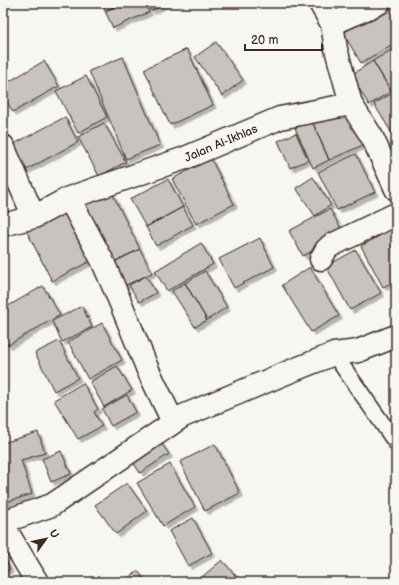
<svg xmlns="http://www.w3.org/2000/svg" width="399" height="585" font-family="'Balsamiq Sans',sans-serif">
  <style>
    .building { fill: #c8c3be; stroke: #3b2a1e; filter: url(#shadow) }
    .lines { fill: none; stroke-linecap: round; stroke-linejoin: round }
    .service-casing { stroke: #3b2a1e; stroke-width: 18 }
    .minor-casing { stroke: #3b2a1e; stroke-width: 25 }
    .service { stroke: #f6f6f2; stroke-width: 15 }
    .minor { stroke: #f6f6f2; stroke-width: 22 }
    .labels { text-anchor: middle; stroke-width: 3; stroke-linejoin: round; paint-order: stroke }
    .street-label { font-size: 12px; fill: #3b2a1e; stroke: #f6f6f2 }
  </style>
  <defs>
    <filter id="shadow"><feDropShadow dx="3.5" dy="3.5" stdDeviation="0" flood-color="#0004"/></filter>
  </defs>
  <rect width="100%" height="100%" fill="#f6f6f2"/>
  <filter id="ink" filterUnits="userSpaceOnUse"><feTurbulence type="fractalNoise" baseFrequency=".025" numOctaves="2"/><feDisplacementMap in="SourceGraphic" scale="8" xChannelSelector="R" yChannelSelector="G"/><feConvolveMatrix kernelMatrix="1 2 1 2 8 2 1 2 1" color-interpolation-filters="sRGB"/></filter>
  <g filter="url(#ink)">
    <path class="building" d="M101,3H124L105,11Z
      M124,3H145L149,12L113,28L105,11Z
      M148,3H167L151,11Z
      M390,4L396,14V42L361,63L343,33Z
      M216,42L243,80L222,96L195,57Z
      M396,47V88L391,91L373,61Z
      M187,49L213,105L170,125L144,69Z
      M123,57L160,145L126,159L89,71Z
      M44,61L59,86L13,112L3,96V85Z
      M373,61L391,91L369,105L351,75Z
      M86,76L107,117L78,133L56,91Z
      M396,91V133L393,135L374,104Z
      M345,106L363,145L329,160L312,121Z
      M65,117L78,142L26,170L12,145Z
      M312,121L329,160L313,168L295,128Z
      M104,123L126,162L99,176L78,137Z
      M296,133L308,160L290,168L278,141Z
      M3,152L17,184L3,190Z
      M356,154L375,192L337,210L318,172Z
      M211,159L234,204L196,224L172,179Z
      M313,177L331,205L315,216L296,188Z
      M168,179L183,207L146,227L130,199Z
      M110,189L140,249L112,263L82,202Z
      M70,207L96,258L52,281L26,230Z
      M183,207L193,225L156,246L146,227Z
      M330,209L344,234L303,256L289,231Z
      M392,229L396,237V280L383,287L361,246Z
      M260,238L274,267L234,288L219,259Z
      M201,243L213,264L167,291L155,271Z
      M140,249L152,273L124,286L112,263Z
      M356,250L381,293L350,310L326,266Z
      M310,267L339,316L311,332L282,285Z
      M205,271L227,307L207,320L185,283Z
      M146,276L156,293L139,302L129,285Z
      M185,283L207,320L195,327L172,291Z
      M43,286L60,315L8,345L3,337V309Z
      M82,306L92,327L62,342L52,321Z
      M102,323L122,360L88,379L68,342Z
      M59,341L78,378L54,391L35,353Z
      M117,366L132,390L104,407L90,382Z
      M83,383L98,409L94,412L102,426L78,439L54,400Z
      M127,395L136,412L111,426L102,409Z
      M38,432L45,453L21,460L32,494L3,503V443Z
      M160,441L169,454L140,473L131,459Z
      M215,444L240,493L205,511L180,462Z
      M61,451L71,474L51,482L42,459Z
      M170,464L195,507L163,526L137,483Z
      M127,483L147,511L116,534L95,505Z
      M193,518L212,553L188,566L169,531Z
      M3,556L10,569L3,573Z
      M222,560L241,582H208L203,576Z
      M138,571L146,582H122Z"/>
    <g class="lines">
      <g class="service-casing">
        <path id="service" d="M334,354L396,443"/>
      </g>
      <g class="minor-casing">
        <path id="minor" d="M320,3L332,24L336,49L351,104L372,137L396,189
          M332,24L379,3
          M3,146L34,217
          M69,198L102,260L119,299L148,370L173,422
          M3,225L34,217L69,198L185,158L280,118L351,104
          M321,259L326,250L330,246L396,214
          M3,522L52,505L183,416L291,371L334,354L358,351L396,336
          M3,525L37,582"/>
      </g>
      <use href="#service" class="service"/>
      <use href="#minor" class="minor"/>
    </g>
  </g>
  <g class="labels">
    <g class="street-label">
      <text transform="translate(221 143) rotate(-23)" y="4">Jalan Al-Ikhlas</text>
    </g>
  </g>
  <rect width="399" height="585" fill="none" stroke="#f6f6f2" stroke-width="16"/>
  <rect x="8" y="8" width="383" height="569" fill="none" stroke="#3b2a1e" stroke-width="1.5" filter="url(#ink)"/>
  <g transform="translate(46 539) rotate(57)" stroke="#f6f6f2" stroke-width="3" paint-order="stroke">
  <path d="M0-3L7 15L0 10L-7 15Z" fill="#3b2a1e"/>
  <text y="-6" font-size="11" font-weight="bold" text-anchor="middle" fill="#3b2a1e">U</text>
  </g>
  <path d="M245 44v6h77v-6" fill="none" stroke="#3b2a1e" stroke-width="2"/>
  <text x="251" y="44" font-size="12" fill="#3b2a1e" stroke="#f6f6f2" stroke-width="3" paint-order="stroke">20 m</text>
</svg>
